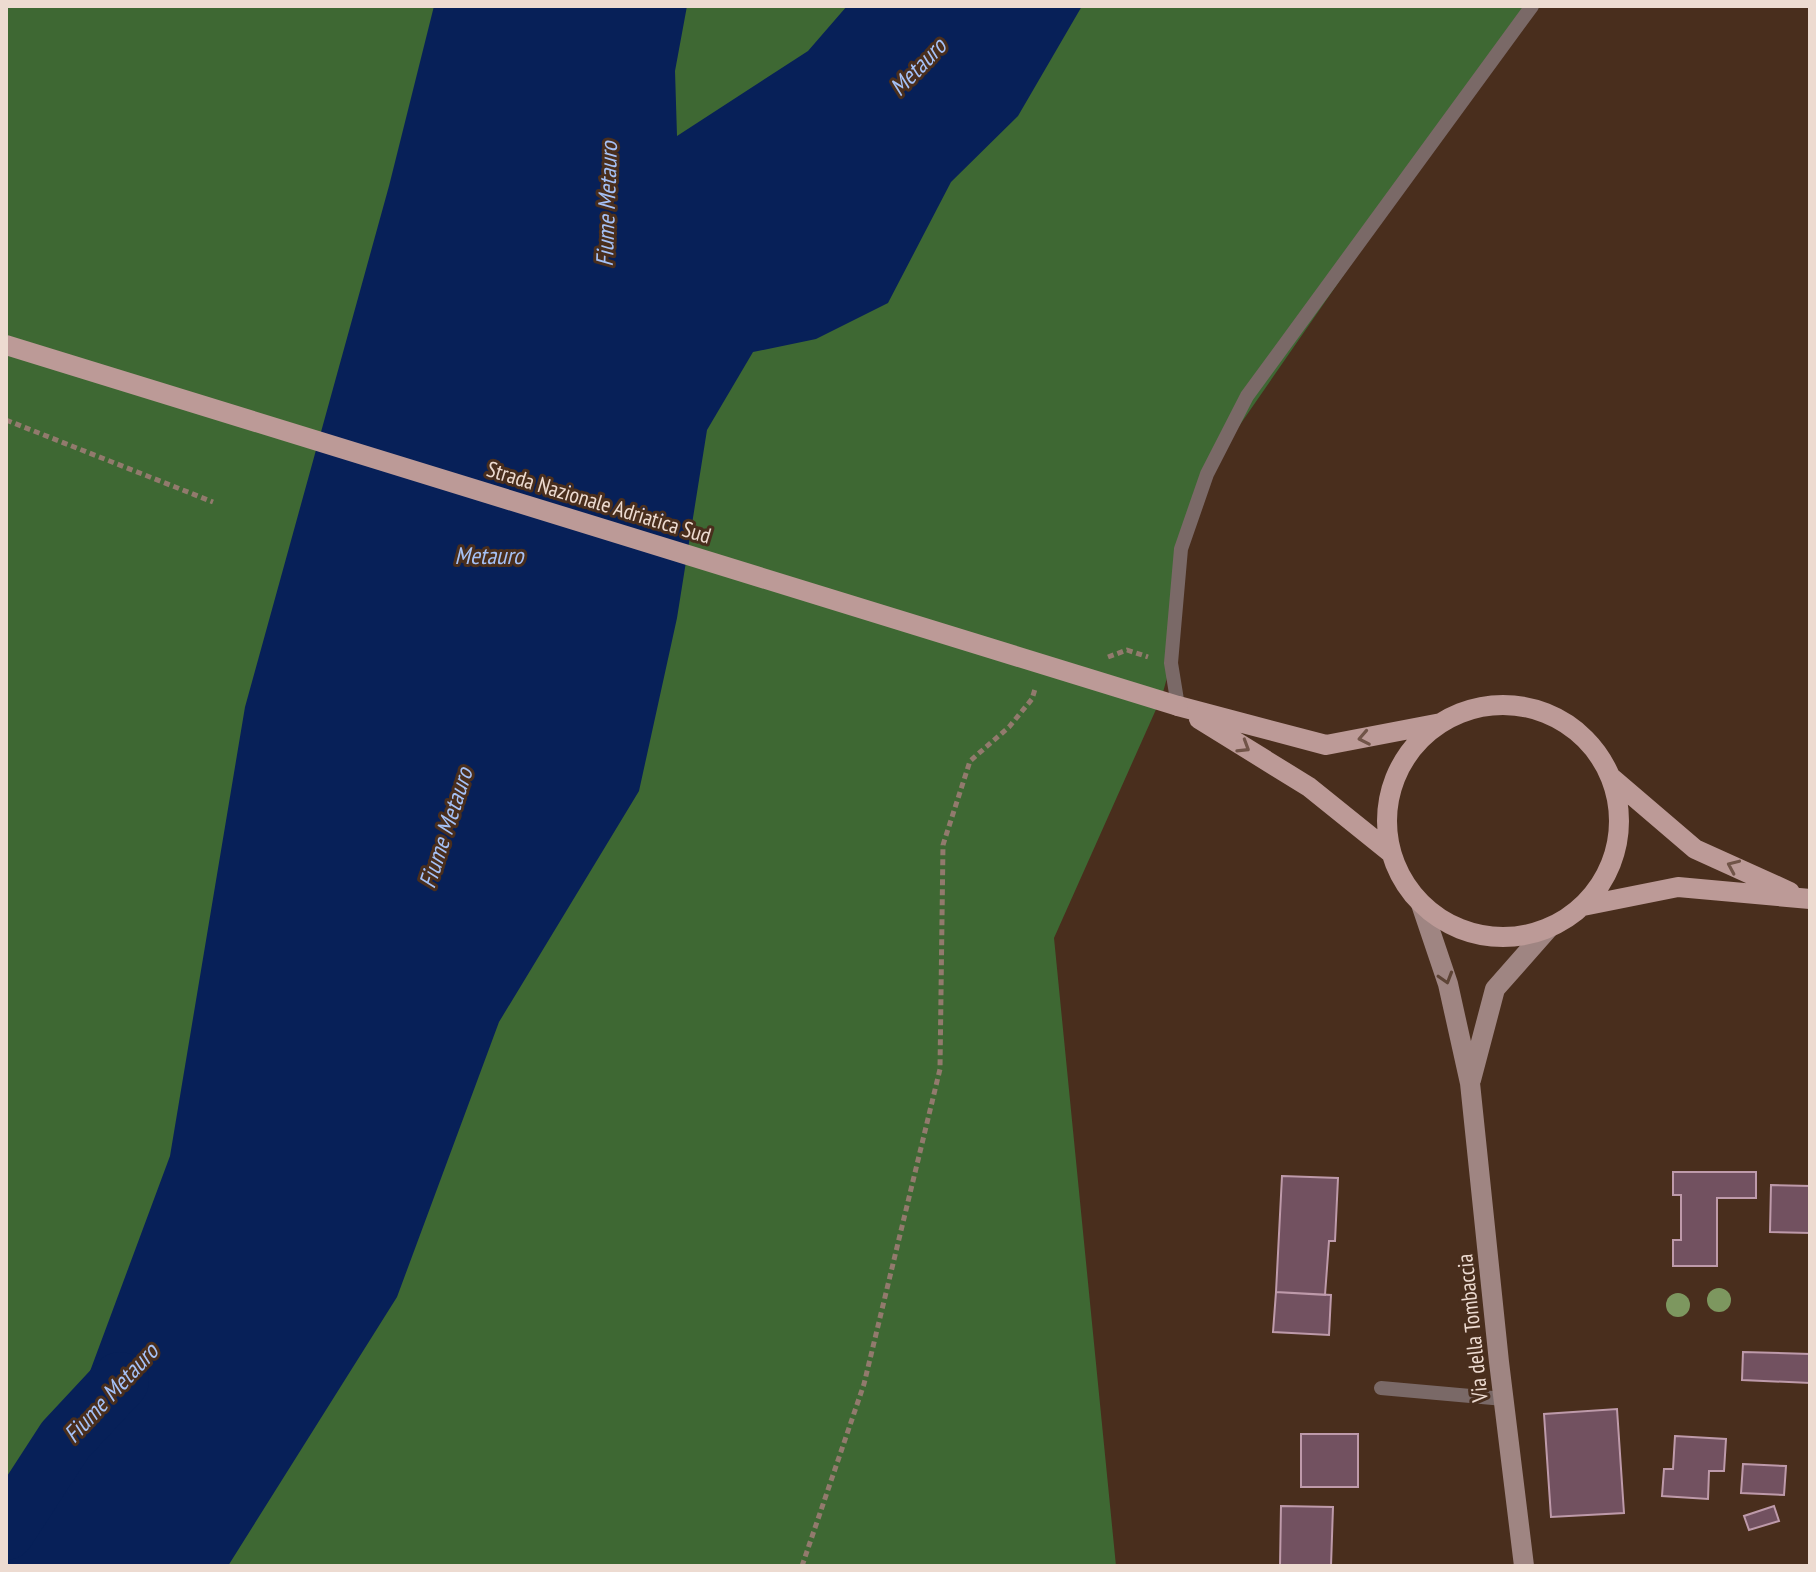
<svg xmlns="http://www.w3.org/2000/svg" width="1816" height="1572" font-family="'PT Sans Narrow',sans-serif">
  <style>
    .green { fill: #3e6833 }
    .water { fill: #072058 }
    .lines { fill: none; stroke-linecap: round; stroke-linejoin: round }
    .river { stroke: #072058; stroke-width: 58 }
    .building { fill: #725160; stroke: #be9aaa; stroke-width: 2 }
    .path { stroke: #927a6d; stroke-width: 5; stroke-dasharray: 6 4; stroke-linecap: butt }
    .service { stroke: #7a6967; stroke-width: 14 }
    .secondary { stroke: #9f8582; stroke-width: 20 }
    .primary { stroke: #bc9a97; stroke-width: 20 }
    .primary-bridge { stroke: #bc9a97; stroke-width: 20 }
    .tree { fill: #7d975f }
    .oneway { stroke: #715448 }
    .oneway2 { stroke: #5e4436 }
    .labels { text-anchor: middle; stroke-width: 6; stroke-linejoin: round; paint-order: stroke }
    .street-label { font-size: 22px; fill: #eddbd1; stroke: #492e1d }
    .water-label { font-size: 24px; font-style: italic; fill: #a5c1f6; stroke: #492e1d }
  </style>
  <rect width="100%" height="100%" fill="#492e1d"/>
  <path class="green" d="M6,6H1530L1194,491L1171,663L1162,696L1054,938L1116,1566H6Z"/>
  <path class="water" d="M434,6H687L675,71L677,136L808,51L847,6H1082L1018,116L951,182L888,303L816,339L753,352L707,430L677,618L639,791L499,1022L397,1297L228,1566H6V1540L47,1487L170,1156L245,707L389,186Z"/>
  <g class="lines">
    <path class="river" d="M6,1531L65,1440L120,1381"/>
  </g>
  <path class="building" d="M1673,1172H1756V1198H1717V1266H1673V1240H1681V1195H1673Z
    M1282,1176L1338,1178L1335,1241H1329L1325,1295L1276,1292Z
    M1771,1185L1810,1186V1233L1770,1232Z
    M1276,1292L1331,1295L1329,1335L1273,1332Z
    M1743,1352L1810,1354V1383L1742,1380Z
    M1617,1409L1624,1513L1551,1517L1544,1414Z
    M1301,1434H1358V1487H1301Z
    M1675,1436L1726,1439L1724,1471H1709L1708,1499L1662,1496L1664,1469H1673Z
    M1743,1464L1786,1466L1784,1495L1741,1493Z
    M1281,1506L1333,1507L1331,1566H1280Z
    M1774,1506L1779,1521L1749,1530L1744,1516Z"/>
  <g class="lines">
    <path class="path" d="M6,420L213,502
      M1108,657L1127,650L1148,657
      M802,1566L864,1384L940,1069L943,845L970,761L1009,727L1032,699L1035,689"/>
    <path class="service" d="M1178,706L1171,663L1181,549L1207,474L1247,396L1532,6
      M1381,1388L1504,1399"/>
    <path class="secondary" d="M1421,904L1448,984L1470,1083L1499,1362L1524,1566
      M1471,1080L1495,989L1548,929"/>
    <path class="primary" d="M1387 821a116 116 0 1 1 232 0a116 116 0 1 1-232 0Z
      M1178,706L1326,745L1441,723
      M1199,719L1309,787L1391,853
      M1612,778L1695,849L1790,892
      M1583,906L1678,887L1810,899"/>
    <path class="primary-bridge" d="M6,345L1178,706"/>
  </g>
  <g class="tree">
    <circle cx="1719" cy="1300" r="12"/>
    <circle cx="1678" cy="1305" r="12"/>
  </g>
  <defs><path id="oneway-chevron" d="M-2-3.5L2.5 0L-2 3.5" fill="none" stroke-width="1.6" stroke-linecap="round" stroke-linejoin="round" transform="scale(2)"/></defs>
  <g class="oneway">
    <use href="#oneway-chevron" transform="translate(1364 738) rotate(169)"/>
    <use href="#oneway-chevron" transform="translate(1244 747) rotate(32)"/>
    <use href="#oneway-chevron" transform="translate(1733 866) rotate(-156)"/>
  </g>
  <use class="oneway2" href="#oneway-chevron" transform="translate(1446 978) rotate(73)"/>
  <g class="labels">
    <g class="street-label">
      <text transform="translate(599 502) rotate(17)" y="8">Strada Nazionale Adriatica Sud</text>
      <text transform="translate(1472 1328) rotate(-96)" y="8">Via della Tombaccia</text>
    </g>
    <g class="water-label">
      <text transform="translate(918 67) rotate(-46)" y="8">Metauro</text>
      <text transform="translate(607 204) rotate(-88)" y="8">Fiume Metauro</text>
      <text x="489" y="564">Metauro</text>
      <text transform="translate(446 828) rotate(-72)" y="8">Fiume Metauro</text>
      <text transform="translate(111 1393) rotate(-47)" y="8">Fiume Metauro</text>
    </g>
  </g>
  <rect width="1816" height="1572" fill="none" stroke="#eddbd1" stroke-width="16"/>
</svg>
